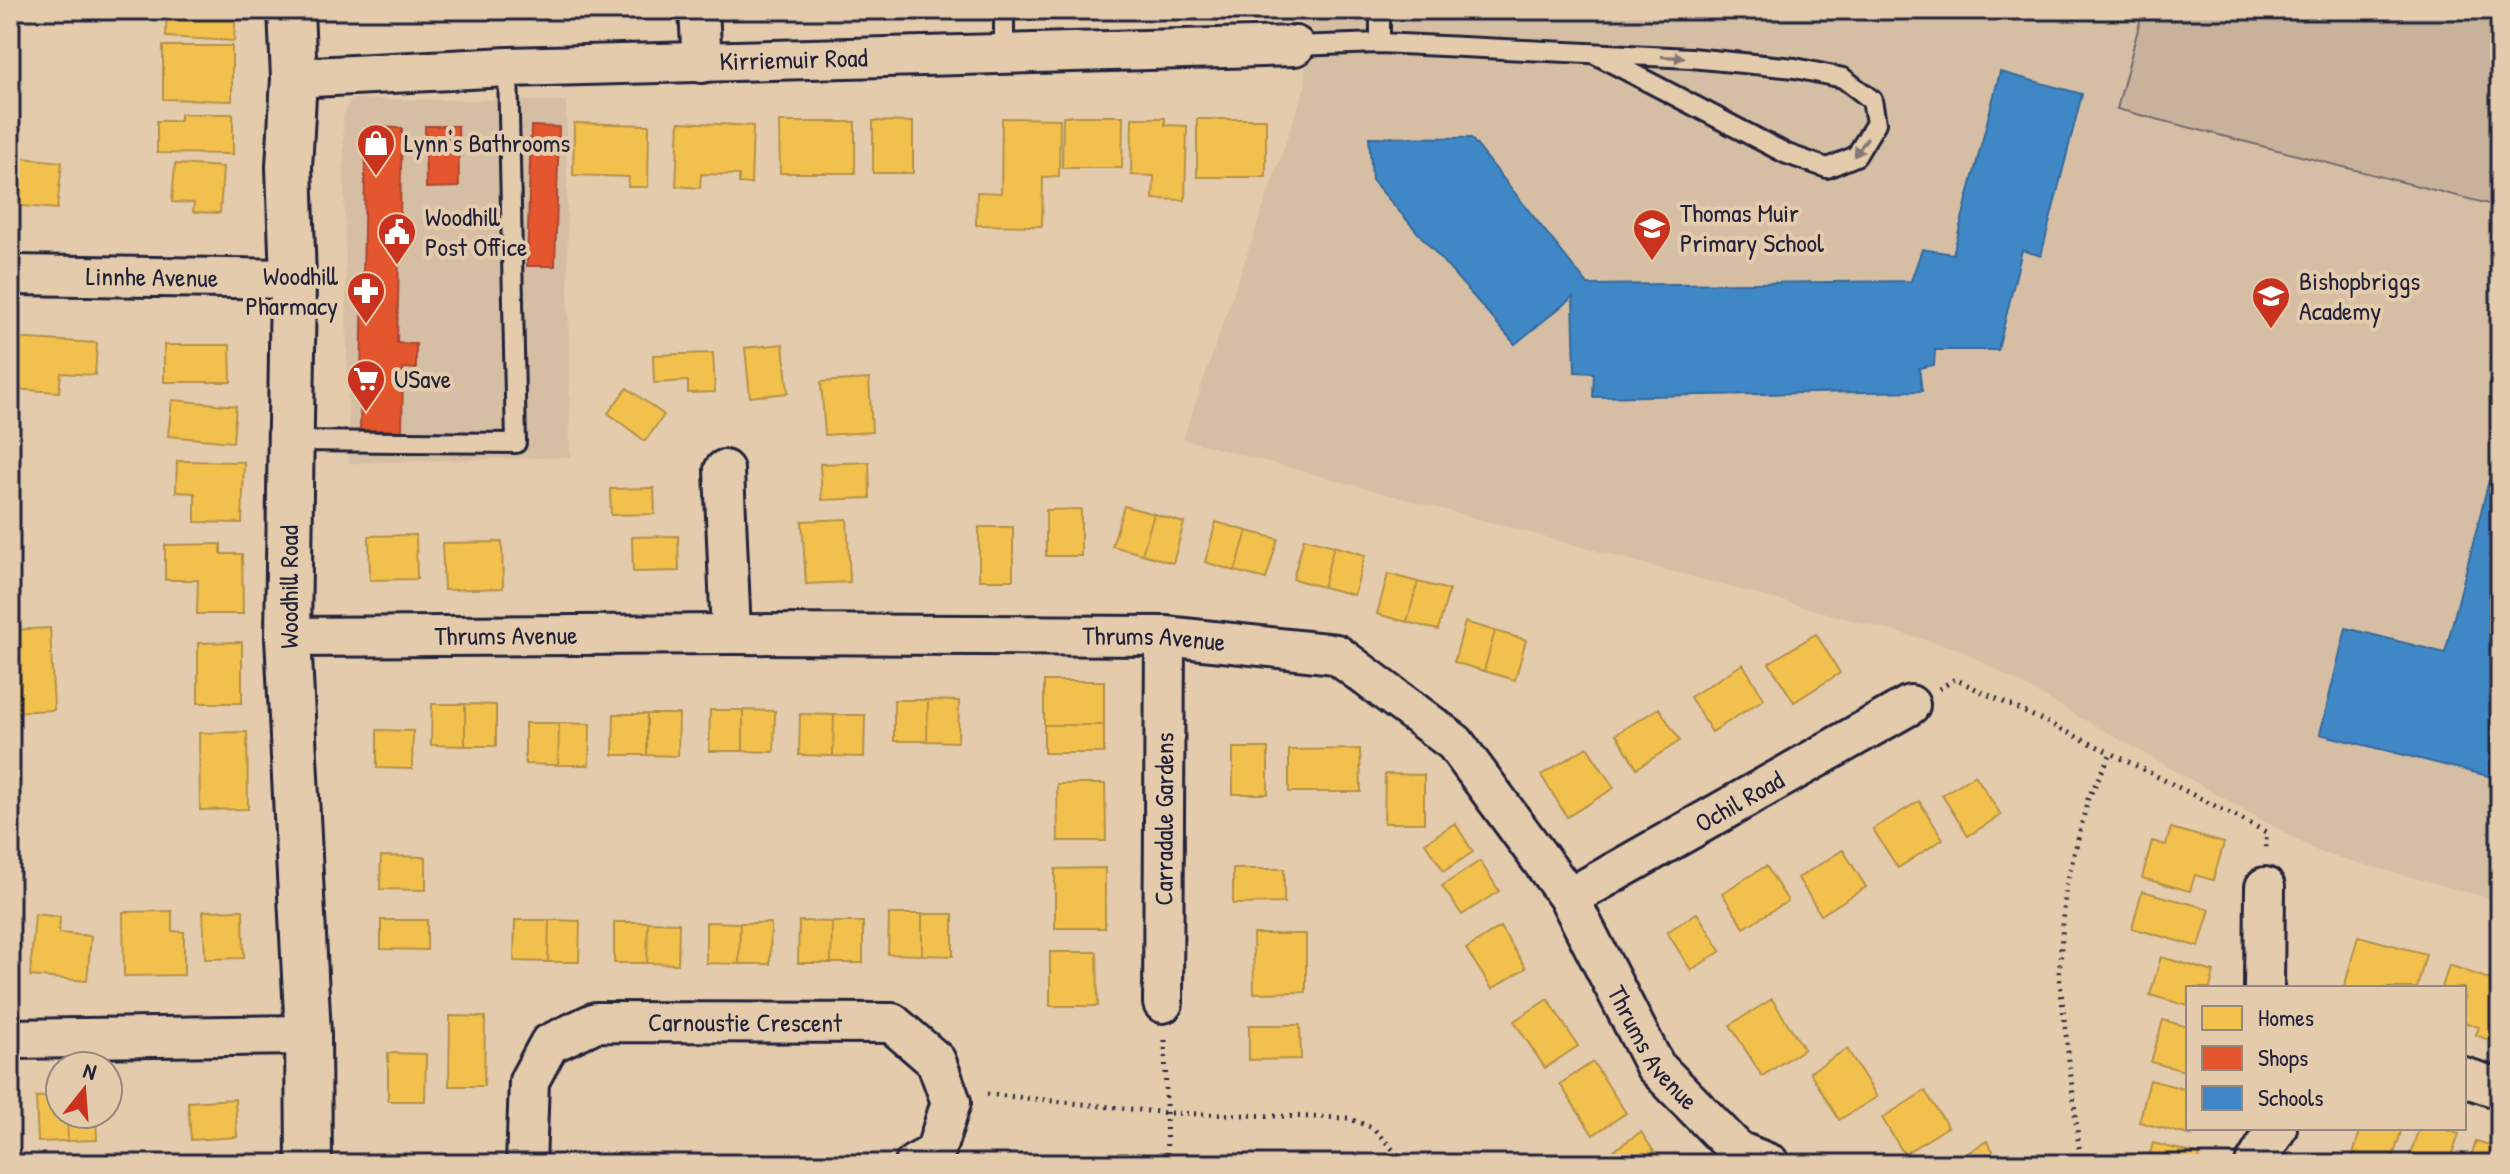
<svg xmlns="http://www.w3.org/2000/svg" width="2510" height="1174" font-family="'Patrick Hand',sans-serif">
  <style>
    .built { fill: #d5bea3 }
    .green { fill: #c8b29c; stroke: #756a6c; stroke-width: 2 }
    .homes { fill: #f2c14e; stroke: #b49148; stroke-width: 2 }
    .shops { fill: #e4572e; stroke: #aa4732; stroke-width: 2 }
    .schools { fill: #3f88c5; stroke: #36699c; stroke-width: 2 }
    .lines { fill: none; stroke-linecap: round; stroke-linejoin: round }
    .lane-casing { stroke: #22223b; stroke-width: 24 }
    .street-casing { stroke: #22223b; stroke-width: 44 }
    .secondary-casing { stroke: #22223b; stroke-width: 50 }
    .path { stroke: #22223b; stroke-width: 5; stroke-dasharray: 2 6; stroke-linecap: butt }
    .lane { stroke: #e4cbac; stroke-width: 18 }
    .street { stroke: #e4cbac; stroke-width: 38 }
    .secondary { stroke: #e4cbac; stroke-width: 44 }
    .oneway { fill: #837674 }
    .labels { text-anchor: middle; stroke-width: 8; stroke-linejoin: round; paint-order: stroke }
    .street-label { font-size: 26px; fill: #22223b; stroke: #e4cbac }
    .poi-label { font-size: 26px; fill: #22223b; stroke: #e4cbac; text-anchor: start }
  </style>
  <rect width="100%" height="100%" fill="#e4cbac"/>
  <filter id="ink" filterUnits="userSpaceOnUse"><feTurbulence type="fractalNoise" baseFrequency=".0125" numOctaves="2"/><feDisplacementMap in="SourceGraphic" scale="16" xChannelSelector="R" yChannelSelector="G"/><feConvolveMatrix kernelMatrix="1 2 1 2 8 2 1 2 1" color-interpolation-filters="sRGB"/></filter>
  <g filter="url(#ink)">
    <path class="built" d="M1302,10H2500V901L2321,853L1959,649L1183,439L1306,84Z
      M351,99L566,101L570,457L349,463L343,116Z"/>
    <path class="green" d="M2143,10H2500V207L2117,109Z"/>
    <path class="homes" d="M167,10H236L234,41L166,37Z
      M163,46H232V101L163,99Z
      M180,114H233V154L157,153V121H180Z
      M1063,116H1123L1122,168H1062Z
      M1002,118L1060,119L1059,176L1043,177L1042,226L976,225L977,192L1001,193Z
      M1132,118H1165V125L1187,126L1185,200L1153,199L1154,176L1131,175Z
      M1197,119H1266V177H1197Z
      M873,121L913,122V173H873Z
      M679,122L753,126L751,184L739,183V175L701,174L700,188L676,186Z
      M779,122H855V173H780Z
      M574,123L649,125L648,187H628L629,177L573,175Z
      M10,157L62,162L57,209L10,205Z
      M175,164L223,167L220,213L193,212L194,203L172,202Z
      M10,338L97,343L95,375L61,373L59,392L10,389Z
      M783,344L788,393L750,397L745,348Z
      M164,345H230L231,382H164Z
      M713,353L715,392L688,393V381L654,383L653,355Z
      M869,379L872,432L825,435L821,382Z
      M627,388L664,415L645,441L608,413Z
      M172,400L236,406L233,442L168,436Z
      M177,461L244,462L242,523L195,522V493L176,492Z
      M869,462L870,498L822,500L820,464Z
      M654,488L655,514L611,515L610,489Z
      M1124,506L1154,514L1142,554L1112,546Z
      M1081,509V556H1046V510Z
      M1154,514L1184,523L1173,563L1142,554Z
      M847,519L850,582L806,584L802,521Z
      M1216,522L1247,531L1235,571L1205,562Z
      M979,527H1013V580H979Z
      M1247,531L1278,539L1266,579L1235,571Z
      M416,535L417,579L370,580L369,536Z
      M678,536L679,571L633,572L632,537Z
      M1304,538L1334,546L1323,587L1293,579Z
      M502,542L503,588L444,590L442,543Z
      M221,544V554H242L243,614H197L198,580H165V545Z
      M1334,546L1365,555L1354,595L1323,587Z
      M1388,574L1418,582L1407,622L1377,614Z
      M1418,582L1449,590L1438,630L1407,622Z
      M1465,622L1495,631L1484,671L1454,662Z
      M50,628L54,710L10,712V630Z
      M1495,631L1526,640L1515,680L1484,671Z
      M1816,634L1840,673L1794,702L1769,663Z
      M242,642V703H198V643Z
      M1743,664L1764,699L1712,732L1690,697Z
      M1044,681H1104V725H1044Z
      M894,700H928L927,741H894Z
      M928,700L959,701L958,742L927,741Z
      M432,704H465V746L431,745Z
      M465,704L496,705V746H465Z
      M1659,708L1680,741L1637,768L1616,734Z
      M710,710H743V751H709Z
      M743,710L775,711L774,752L743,751Z
      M614,714H647V755H613Z
      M647,714H679L678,756L647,755Z
      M800,714L834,715L833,756L799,755Z
      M834,715H865L864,757L833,756Z
      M525,723H559L558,765L525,764Z
      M559,723L590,724L589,765H558Z
      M1044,725H1104V753H1044Z
      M377,730L413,731L412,769L377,768Z
      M247,732L248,809L200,810L199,733Z
      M1587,747L1614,788L1567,817L1541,775Z
      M1233,748H1268V794H1233Z
      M1360,749L1361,792H1289V750Z
      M1385,774L1424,775V823H1384Z
      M1975,775L2001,815L1968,836L1942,795Z
      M1057,784H1105L1106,841H1058Z
      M1919,801L1943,839L1898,868L1873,829Z
      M1455,823L1473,852L1444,871L1425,843Z
      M2171,828L2224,843L2213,880L2195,875L2190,891L2142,878L2152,841L2166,845Z
      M1843,850L1866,887L1821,915L1798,878Z
      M381,856L426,857V890L380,889Z
      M1480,861L1499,891L1462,915L1442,886Z
      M1766,866L1788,901L1744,928L1722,893Z
      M1105,868V928H1055V869Z
      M1233,869H1284V903L1233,904Z
      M2142,891L2210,909L2199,947L2132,928Z
      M243,910L244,958L205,959L203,911Z
      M172,911V931L184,932V975L124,976L123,912Z
      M1697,913L1721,951L1691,970L1667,932Z
      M35,914L60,917L59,933L91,936L87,981L30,976Z
      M889,914H922V955L888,954Z
      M922,914H953V956L922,955Z
      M381,920H427V950L381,949Z
      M515,920H549L548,962L514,961Z
      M549,920L580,921L579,962H548Z
      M799,921L832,922L831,963H798Z
      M614,922H648L647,963H614Z
      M648,922L679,923L678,964L647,963Z
      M706,922L740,923L739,964L706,963Z
      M832,922H863V963H831Z
      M740,923H771L770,964H739Z
      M1500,927L1526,968L1492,989L1466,949Z
      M1253,934H1306V992L1254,993Z
      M2358,936L2426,954L2417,988H2344Z
      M1050,952H1097L1098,1006H1050Z
      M2161,957L2214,972L2210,988H2188V1006L2150,995Z
      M2449,965L2500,983V1016L2491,1041L2476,1035L2479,1027L2464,1022V988H2442Z
      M1548,999L1578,1046L1545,1068L1514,1021Z
      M1772,999L1804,1049L1762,1076L1730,1025Z
      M450,1016L485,1017L484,1086H449Z
      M2163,1020L2188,1027V1072L2151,1062Z
      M1249,1025H1300L1301,1059L1249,1060Z
      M1847,1049L1877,1097L1839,1120L1810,1072Z
      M388,1053L426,1054L425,1101H388Z
      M1593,1062L1626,1113L1593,1135L1560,1084Z
      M2150,1080L2188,1090V1128H2194L2192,1136L2139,1122Z
      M1925,1091L1948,1127L1904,1154L1882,1118Z
      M60,1096V1114H67L68,1141L38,1142L36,1097Z
      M235,1099L237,1137L191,1140L188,1102Z
      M67,1114H96L97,1140L68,1141Z
      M2361,1128H2402L2391,1164L2371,1159L2370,1164H2350Z
      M2419,1128H2440L2459,1134L2449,1164H2407Z
      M1641,1132L1662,1164H1619L1611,1152Z
      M1987,1141L2001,1164H1950Z
      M2476,1141L2500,1148V1164H2469Z
      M2153,1143L2200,1155L2198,1164H2147Z"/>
    <path class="shops" d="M425,126H458L459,187L426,188Z
      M531,126L559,127L555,266H527Z
      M366,127L402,128L397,343L416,344V369L403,368L402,431L360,430Z"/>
    <path class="schools" d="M2000,72L2082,94L2041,256L2022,250L1998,350H1935L1934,365L1919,368L1922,391L1593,397L1594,373L1575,372L1573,297L1515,344L1372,180L1369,137L1471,138L1588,285L1911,281L1922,249L1953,254Z
      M2500,437V779L2320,734L2346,628L2445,653Z"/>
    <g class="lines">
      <g class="lane-casing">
        <path id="lane" d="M1004,10V54
          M1380,10V43
          M1295,46L1380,43L1691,58L1795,68L1843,78L1872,100L1876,123L1856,156L1827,168L1787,154L1595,54
          M291,441L516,443L508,67"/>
      </g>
      <g class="street-casing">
        <g id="street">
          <path d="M699,10L702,63"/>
          <path id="s1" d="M294,78L508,67L1295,46"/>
          <path id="s2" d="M10,275L293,279"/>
          <path d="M724,470L731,634"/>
          <path id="s3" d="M288,637L731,634L1165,636L1336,654L1455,743L1569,898L1655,1066L1738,1151L1770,1164"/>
          <path id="s4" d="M1569,898L1910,705"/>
          <path d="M2264,988L2265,887"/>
          <path id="s5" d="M1163,1003L1165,636"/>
          <path d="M10,1039L308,1035"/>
          <path d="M2464,1077L2500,1089"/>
          <path id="s6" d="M526,1164L529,1081L549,1044L596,1022L892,1023L936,1061L951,1102L935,1153L915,1164"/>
          <path d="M2255,1164L2277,1128"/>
        </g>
      </g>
      <g class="secondary-casing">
        <path id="secondary" d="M291,10L294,78L289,167L293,279L288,637L308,1035L309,1164"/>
      </g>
      <path class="path" d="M1939,689L1955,679L2111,753
        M1165,1040L1167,1164
        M987,1094L1168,1113L1348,1118L1373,1128L1406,1164
        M2081,1164L2059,974L2066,886L2088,799L2111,753L2266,832V852"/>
      <use href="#lane" class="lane"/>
      <use href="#street" class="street"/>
      <use href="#secondary" class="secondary"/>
    </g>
    <defs><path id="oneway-solid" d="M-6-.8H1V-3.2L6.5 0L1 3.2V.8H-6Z" transform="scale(2)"/></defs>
    <g class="oneway">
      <use href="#oneway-solid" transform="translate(1673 57) rotate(2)"/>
      <use href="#oneway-solid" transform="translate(1861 147) rotate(125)"/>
    </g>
  </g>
  <defs>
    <g id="shop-pin" transform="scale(2)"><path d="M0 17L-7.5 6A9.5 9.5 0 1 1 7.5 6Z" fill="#c8321e" stroke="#e4cbac"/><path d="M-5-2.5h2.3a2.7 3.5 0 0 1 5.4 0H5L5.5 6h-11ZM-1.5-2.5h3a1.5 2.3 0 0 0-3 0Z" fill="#fff"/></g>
    <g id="school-pin" transform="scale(2)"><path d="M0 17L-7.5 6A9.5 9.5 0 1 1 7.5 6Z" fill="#c8321e" stroke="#e4cbac"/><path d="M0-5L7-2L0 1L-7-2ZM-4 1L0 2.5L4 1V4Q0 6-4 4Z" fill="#fff"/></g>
    <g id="civic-pin" transform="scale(2)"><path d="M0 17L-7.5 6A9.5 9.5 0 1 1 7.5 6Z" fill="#c8321e" stroke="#e4cbac"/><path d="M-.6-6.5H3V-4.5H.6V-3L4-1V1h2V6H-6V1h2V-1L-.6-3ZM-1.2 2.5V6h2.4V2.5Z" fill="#fff"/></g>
    <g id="pharmacy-pin" transform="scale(2)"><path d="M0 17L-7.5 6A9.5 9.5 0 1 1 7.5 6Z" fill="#c8321e" stroke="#e4cbac"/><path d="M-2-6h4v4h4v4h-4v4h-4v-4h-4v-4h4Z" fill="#fff"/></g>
    <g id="supermarket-pin" transform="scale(2)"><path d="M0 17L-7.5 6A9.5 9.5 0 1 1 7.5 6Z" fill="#c8321e" stroke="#e4cbac"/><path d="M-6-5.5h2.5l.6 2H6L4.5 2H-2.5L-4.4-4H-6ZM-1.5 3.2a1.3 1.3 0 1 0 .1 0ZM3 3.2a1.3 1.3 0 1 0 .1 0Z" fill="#fff"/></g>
  </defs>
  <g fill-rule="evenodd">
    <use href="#shop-pin" x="376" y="143"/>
    <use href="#school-pin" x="1652" y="228"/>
    <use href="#civic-pin" x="397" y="232"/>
    <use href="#pharmacy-pin" x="366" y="291"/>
    <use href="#school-pin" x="2271" y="296"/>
    <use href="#supermarket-pin" x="366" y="379"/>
  </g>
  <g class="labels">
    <g class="street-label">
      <text dy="9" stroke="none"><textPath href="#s1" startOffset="500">Kirriemuir Road</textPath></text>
      <text dy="9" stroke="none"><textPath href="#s2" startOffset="142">Linnhe Avenue</textPath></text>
      <text transform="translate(289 587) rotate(-90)" y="9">Woodhill Road</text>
      <text dy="9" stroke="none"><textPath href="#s3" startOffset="218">Thrums Avenue</textPath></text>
      <text dy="9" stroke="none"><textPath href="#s3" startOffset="866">Thrums Avenue</textPath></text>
      <text dy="9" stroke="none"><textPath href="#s4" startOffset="196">Ochil Road</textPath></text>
      <text dy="9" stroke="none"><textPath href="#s5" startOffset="184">Carradale Gardens</textPath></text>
      <text dy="9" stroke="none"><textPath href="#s6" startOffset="326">Carnoustie Crescent</textPath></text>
      <text dy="9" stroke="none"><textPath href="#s3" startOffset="1562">Thrums Avenue</textPath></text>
    </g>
    <g class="poi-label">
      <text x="404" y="152">Lynn's Bathrooms</text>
      <text x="1680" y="222">Thomas Muir<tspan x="1680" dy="30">Primary School</tspan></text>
      <text x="425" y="226">Woodhill<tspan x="425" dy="30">Post Office</tspan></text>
      <text x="338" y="285" text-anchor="end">Woodhill<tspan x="338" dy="30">Pharmacy</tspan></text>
      <text x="2299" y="290">Bishopbriggs<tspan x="2299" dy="30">Academy</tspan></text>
      <text x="394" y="388">USave</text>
    </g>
  </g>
  <rect width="2510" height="1174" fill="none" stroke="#e4cbac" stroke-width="40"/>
  <rect x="20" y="20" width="2470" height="1134" fill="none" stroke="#22223b" stroke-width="3" filter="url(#ink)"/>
  <rect x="2186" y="986" width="280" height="144" fill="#e4cbac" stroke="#96877f" stroke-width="2"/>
  <rect x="2202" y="1006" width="40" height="24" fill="#f2c14e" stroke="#96877f" stroke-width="2"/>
  <text x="2258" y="1026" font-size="24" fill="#22223b">Homes</text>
  <rect x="2202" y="1046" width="40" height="24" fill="#e4572e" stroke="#96877f" stroke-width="2"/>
  <text x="2258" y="1066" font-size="24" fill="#22223b">Shops</text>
  <rect x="2202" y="1086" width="40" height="24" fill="#3f88c5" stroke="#96877f" stroke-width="2"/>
  <text x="2258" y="1106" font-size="24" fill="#22223b">Schools</text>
  <g transform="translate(84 1090) rotate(17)"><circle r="38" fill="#e4cbac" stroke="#96877f" stroke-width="2"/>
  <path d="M0-6L14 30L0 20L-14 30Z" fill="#c8321e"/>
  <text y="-12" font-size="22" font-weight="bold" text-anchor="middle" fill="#22223b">N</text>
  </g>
</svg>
